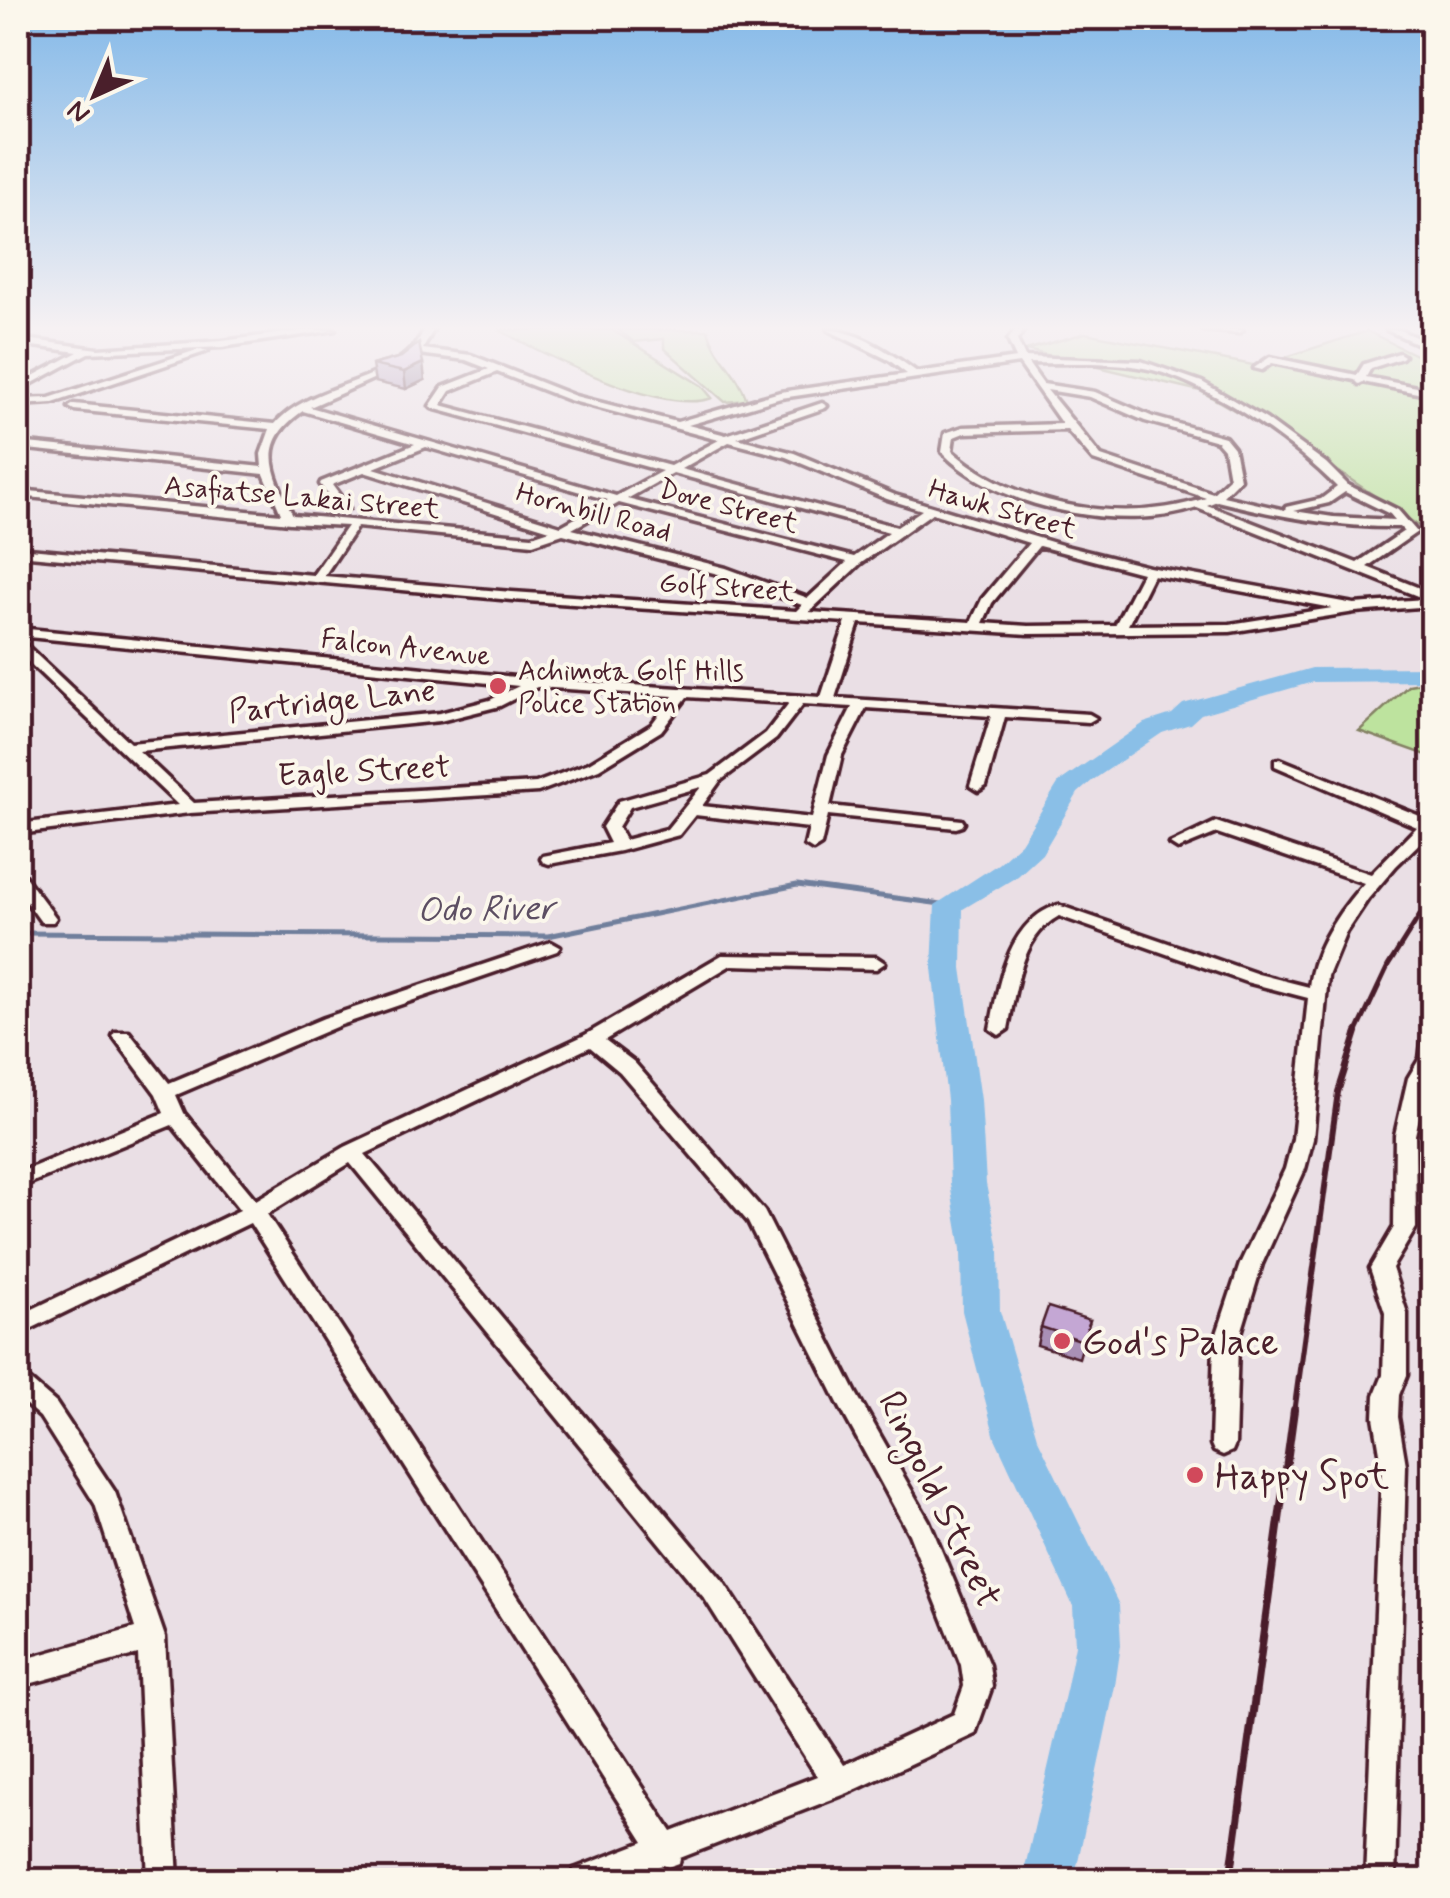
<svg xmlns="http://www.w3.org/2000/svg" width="1450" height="1898" font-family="Mynerve,sans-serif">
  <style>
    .green { fill: #bde39e; stroke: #848164; stroke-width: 2.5 }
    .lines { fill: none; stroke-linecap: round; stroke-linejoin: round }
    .stream { stroke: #707f9c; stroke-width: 5 }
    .river { fill: #8abfe7; fill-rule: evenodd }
    .minor-casing { stroke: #4a1f2b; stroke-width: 7 }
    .minor { fill: #fbf7ec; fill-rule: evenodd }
    .rail-far2 { stroke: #4a1f2b; stroke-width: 5 }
    .rail-far1 { stroke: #4a1f2b; stroke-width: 6 }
    .rail { stroke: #4a1f2b; stroke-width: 8 }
    .wall { fill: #a990b6; stroke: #4a1f2b; stroke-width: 2.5 }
    .shaded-wall { fill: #897594; stroke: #4a1f2b; stroke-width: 2.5 }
    .building { fill: #c4a7d4; stroke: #4a1f2b; stroke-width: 2.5 }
    .poi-dot { fill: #d1495b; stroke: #fbf7ec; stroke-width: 4 }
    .labels { text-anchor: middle; stroke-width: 8; stroke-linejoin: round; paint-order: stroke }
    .far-street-label { font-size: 28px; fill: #4a1f2b; stroke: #fbf7ec }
    .far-poi-label { font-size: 28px; fill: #4a1f2b; stroke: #fbf7ec; text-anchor: start }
    .street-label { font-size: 32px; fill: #4a1f2b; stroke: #fbf7ec }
    .water-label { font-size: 35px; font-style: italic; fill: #5d4f63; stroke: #fbf7ec }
    .near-poi-label { font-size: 38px; fill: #4a1f2b; stroke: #fbf7ec; text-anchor: start }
    .near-street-label { font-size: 38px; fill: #4a1f2b; stroke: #fbf7ec }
  </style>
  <rect width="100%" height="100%" fill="#eadfe5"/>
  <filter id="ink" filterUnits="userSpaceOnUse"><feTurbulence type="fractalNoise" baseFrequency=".01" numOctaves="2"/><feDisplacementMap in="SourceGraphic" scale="20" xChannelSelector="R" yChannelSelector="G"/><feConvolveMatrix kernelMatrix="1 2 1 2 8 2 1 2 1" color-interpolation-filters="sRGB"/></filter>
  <g filter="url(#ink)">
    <path class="green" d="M499,330H612L702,386L712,398C662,416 546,355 499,330Z
      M618,330H708C716,359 736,368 747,400L725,402L664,348V339L634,342Z
      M1367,331L1432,363V535L1316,456L1200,391L1026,350L1085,333L1258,366Z
      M1432,681V757L1359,731L1409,685Z"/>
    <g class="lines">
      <path class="stream" d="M18,933L548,936L797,885L949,905"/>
      <path class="river" d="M1432,667V681L1313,682L1201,714L1190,724L1162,733L1093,780L1078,793L1042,854L1018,876L963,909L962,968L981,1100L986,1184L999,1249L1000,1311L1037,1437L1119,1605L1121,1645L1115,1686L1074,1880H1022L1067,1686L1075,1645L1073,1606L995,1438L962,1311L961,1249L950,1184L947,1100L932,968L935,905L998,864L1021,843L1059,782L1144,723L1172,714L1183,704L1312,668Z"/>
      <g class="minor-casing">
        <path id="minor" d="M308,330H335L222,347L88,353L18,391V384L78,352L18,344V338L98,349L222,341Z
          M424,330H433L423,349L471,355L575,396L677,422L780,392L907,374L889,360L828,330C858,330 893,355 917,372L1016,358L1008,340L1015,330H1024L1017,340L1025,357L1141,361L1202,382L1266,419L1326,463L1348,485L1398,510L1417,532L1367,567L1432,593V606L1355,612L1230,632L1028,634L859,623L835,698L1089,714L1096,718L1089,722L1005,717L986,786L978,791L970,786L991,716L866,708L842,755L830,806L962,820L964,823L962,826L956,828L828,815L821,845L813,850L805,845L809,828L695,815L679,835L620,851L549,864L543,862L541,859L543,856L610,843L602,827L619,801L710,775L766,733L789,703L687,697L661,731L599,769L538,792L190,813L18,834V824L178,805L18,652V641L23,642L130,743L440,713L490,700L519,686L18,636V628L535,679L821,697L846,622L512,600L18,555V548L313,575L347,526L290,523L18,496V490L281,514L264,474L18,448V442L262,467L261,454L270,429L74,410L69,407L74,404L275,424C315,379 398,386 424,330ZM419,354L466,360L489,369L443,387L430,406L432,408L662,471L616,496L310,407L384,374ZM1019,363L1062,424L963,427L945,433L942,452C996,509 1124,533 1197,508L1425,599L1354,604L1149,567L1065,546L895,495L794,453L737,438L825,408L827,406L822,403L726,435L688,425L781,398ZM1028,363C1064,364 1103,361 1138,367C1201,376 1293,442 1337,487L1321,499L1286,507L1285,510L1223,496L1240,479L1234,448L1225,437L1153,417L1095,392L1043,384ZM497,372L569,400L719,440L670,466L441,405L450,391ZM1047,390L1090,397L1145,421L1217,441L1224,449L1229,478L1213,493L1101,456ZM303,411L415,444L321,482L320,484L339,510L349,508L332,485L364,472L550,530L532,536L293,515C272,472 256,443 303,411ZM1067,430L1093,460L1206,498C1124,525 1018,508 952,451L954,437L964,433ZM729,442L786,457L887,499L922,510L897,527L681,469ZM426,447L608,500L561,526L374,468ZM673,473L889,532L854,557L627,499ZM1345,492L1390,514L1395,520L1333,517L1294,511L1329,503ZM1217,501C1277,516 1338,528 1400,527L1404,531L1357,563L1207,505ZM619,503L847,562L808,598L726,568L572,529ZM932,513L1029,543L982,599L971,622L809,612L860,564ZM357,527L533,544L563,534L718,574L802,605L796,611L512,592L324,576ZM1039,546L1142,573L1115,625L1028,626L983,623L992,603ZM1153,575L1332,608L1230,624L1128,625ZM537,687L673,696L651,725L589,763L536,783L194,803L139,751L440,721L500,706ZM803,704L852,707L828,755L812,818L702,806L720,781L776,739ZM701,787L667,829L625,840L618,827L630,807Z
          M1203,330H1243L1239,333Z
          M1387,330H1399L1432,344V350Z
          M200,349L208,351L53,403L18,405V399L49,398Z
          M1399,353L1404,356L1402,358L1371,368L1366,377L1432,390V396L1363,382L1359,384L1355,380L1272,363L1262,370L1254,368L1270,357L1357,375L1364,364Z
          M1280,759L1432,821V831L1396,866L1368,899L1346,932L1328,976L1313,1139L1305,1169L1262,1264L1238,1343L1235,1444L1232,1451L1223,1455L1214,1451L1211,1444L1214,1343L1240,1264L1285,1169L1293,1139L1308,998L1246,982L1059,916C1020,937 1016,990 1008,1029L999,1035L990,1029C999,984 1007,921 1058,905L1258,974L1309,987C1313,949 1339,911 1364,883L1217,833L1178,849L1170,844L1216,822L1371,874L1417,827L1275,766V760Z
          M18,874L24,875L53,914L56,918L53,922H41L18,890Z
          M551,942L560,947L557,951L338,1026L176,1095L184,1113L256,1200L345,1147L585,1035L722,955L876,957L885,963L876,969L731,965L605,1040L634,1062L764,1211L856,1393L929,1521L989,1665L992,1686L975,1734L848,1793L680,1858L679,1863L668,1867L663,1865L623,1880H570L574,1869L644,1842L250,1223L18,1335V1316L240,1210L172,1125L18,1188V1173L164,1113L156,1094L113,1036L115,1032H129L169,1083L324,1018ZM590,1047L620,1072L748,1222L840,1407L909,1534L961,1665L964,1686L954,1714L844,1765L723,1581L365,1154ZM350,1163L705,1599L817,1776L672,1832L267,1214Z
          M1432,1029V1070L1428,1078L1415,1135L1416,1228L1392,1268L1407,1313V1375L1399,1395L1398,1417L1406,1465L1395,1880H1365L1382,1465L1374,1417L1375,1395L1383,1375L1385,1313L1370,1268L1394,1227L1395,1135L1408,1078L1420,1058L1423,1035Z
          M18,1374L26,1377L56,1403L115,1492L165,1637L178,1880H148L138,1654L18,1687V1661L135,1628L95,1504L40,1417L18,1398Z"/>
      </g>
      <use href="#minor" class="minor"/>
      <path class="rail-far2" d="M1356,1034L1388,966L1432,896"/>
      <path class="rail-far1" d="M1294,1413L1338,1092L1357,1032"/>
      <path class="rail" d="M1230,1880L1294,1410"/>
    </g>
    <path class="wall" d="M401,357L425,380L406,389L375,382L372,365Z
      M1422,1165L1432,1167V1192L1419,1189V1173Z
      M1090,1320L1079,1358L1037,1345L1041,1327Z"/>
    <path class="shaded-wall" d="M423,363L425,380L406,389L404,372Z"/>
    <path class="building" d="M419,343L423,363L404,372L372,365L401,357Z
      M1422,1165L1432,1167V1183L1423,1180Z
      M1048,1307L1090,1320L1083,1341L1041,1327Z"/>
  </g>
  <linearGradient id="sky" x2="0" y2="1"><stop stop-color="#82b8e8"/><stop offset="0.55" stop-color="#f6f1f3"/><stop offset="1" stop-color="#f6f1f3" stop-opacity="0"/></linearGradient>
  <rect width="1450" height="596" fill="url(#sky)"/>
  <g class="poi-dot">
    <circle cx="498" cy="686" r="10"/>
    <circle cx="1062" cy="1341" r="10"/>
    <circle cx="1195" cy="1475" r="10"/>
  </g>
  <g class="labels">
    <g class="far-street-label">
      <text transform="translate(302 496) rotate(5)" y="10">Asafiatse Lakai Street</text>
      <text transform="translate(729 505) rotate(15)" y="10">Dove Street</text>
      <text transform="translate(1003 508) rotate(16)" y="10">Hawk Street</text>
      <text transform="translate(594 511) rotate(15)" y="10">Hornbill Road</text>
      <text transform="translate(727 586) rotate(4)" y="10">Golf Street</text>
      <text transform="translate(406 646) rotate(6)" y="10">Falcon Avenue</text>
    </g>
    <g class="far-poi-label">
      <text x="518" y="680">Achimota Golf Hills<tspan x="518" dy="32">Police Station</tspan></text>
    </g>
    <g class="street-label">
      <text transform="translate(332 700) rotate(-6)" y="11">Partridge Lane</text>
      <text transform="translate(364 770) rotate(-3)" y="11">Eagle Street</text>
    </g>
    <g class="water-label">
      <text transform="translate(486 908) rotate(-1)" y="12">Odo River</text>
    </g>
    <g class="near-poi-label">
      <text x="1082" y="1354">God's Palace</text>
      <text x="1215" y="1488">Happy Spot</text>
    </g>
    <g class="near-street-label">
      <text transform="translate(941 1499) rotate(64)" y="13">Ringold Street</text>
    </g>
  </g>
  <rect width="1450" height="1898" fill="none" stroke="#fbf7ec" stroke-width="60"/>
  <rect x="30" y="30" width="1390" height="1838" fill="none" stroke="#4a1f2b" stroke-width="4" filter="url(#ink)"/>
  <g transform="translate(95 95) rotate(224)" stroke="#fbf7ec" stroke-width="8" paint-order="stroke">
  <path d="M0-8L18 38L0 25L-18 38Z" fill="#4a1f2b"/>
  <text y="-15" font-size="28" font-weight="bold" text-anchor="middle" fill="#4a1f2b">N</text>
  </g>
</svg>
